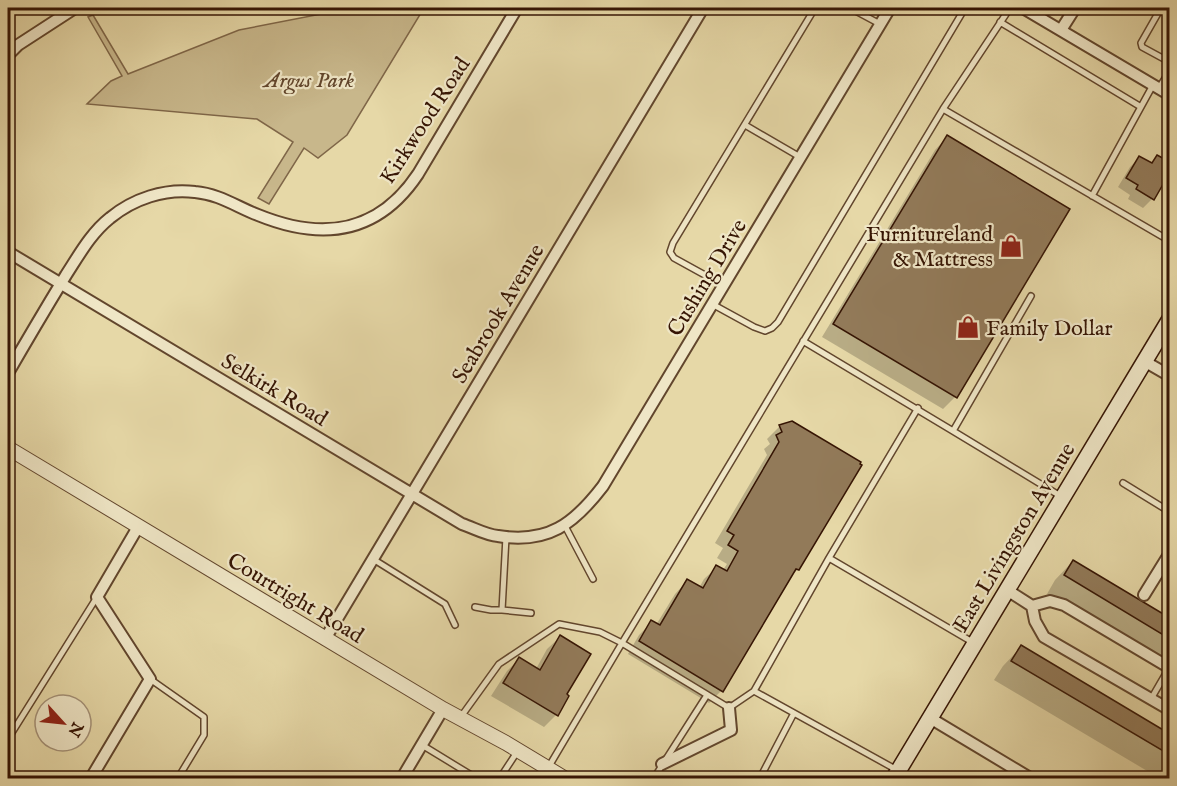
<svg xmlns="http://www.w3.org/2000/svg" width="1177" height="786" font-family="'IM FELL English',serif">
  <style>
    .green { fill: #c8b78b; stroke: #7f6648; stroke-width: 1.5 }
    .shadow { fill: #0003 }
    .building { fill: #927a59; stroke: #361504; stroke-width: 1.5 }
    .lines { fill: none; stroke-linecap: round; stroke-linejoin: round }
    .service-casing { stroke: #62462d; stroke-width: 8 }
    .minor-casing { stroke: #62462d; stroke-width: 14 }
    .tertiary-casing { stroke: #62462d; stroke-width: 16 }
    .secondary-casing { stroke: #361504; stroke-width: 18 }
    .service { stroke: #efe6c6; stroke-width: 5 }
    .minor { stroke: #efe6c6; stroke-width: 10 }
    .tertiary { stroke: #efe6c6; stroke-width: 14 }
    .secondary { stroke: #efe6c6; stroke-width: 15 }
    .labels { text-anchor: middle; stroke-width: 4.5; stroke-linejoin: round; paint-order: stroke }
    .park-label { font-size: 22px; font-style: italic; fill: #62462c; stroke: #efe6c6 }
    .street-label { font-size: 22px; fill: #361504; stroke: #efe6c6 }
    .poi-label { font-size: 22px; fill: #361504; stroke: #efe6c6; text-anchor: end }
  </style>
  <rect width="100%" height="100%" fill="#e6d8a7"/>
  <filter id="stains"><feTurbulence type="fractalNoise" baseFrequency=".00333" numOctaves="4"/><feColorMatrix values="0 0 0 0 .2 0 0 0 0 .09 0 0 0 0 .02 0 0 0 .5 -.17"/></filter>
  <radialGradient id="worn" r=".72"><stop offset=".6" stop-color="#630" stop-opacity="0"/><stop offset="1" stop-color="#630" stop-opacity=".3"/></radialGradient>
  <path class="green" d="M352,8H424L347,135L318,158L304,148L269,204L258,198L293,142L257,119L87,104L111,81L122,76L88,17L93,15L128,74L239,30Z"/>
  <path class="shadow" d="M947,137L955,397L943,409L822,337L935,150Z
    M1157,157L1152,199L1143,208L1128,199L1130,195L1118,187L1130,167L1139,158L1150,164Z
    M792,423L798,569L789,578L721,691L709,703L628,654L639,635L652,622L656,625L675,594L687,581L699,588L704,579L717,567L723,570L727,564L717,558L723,548L715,543L767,455L764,449L770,444L767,439L779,427Z
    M1073,561L1170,619V668L1047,594L1055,580Z
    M560,637L556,715L544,727L491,696L507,671L519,659L536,669L547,649Z
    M1021,647L1170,736V778H1159L994,680L1003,666Z"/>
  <path class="building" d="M947,135L1070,209L957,398L833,324Z
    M1157,155L1170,162V172L1154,200L1136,189L1138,185L1126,178L1139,156L1152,163Z
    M792,421L861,462L860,464L862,465L799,570L796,569L723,692L639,641L651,620L660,625L687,579L703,588L716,565L727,571L738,551L728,545L734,535L727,531L779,442L776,435L782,432L779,425Z
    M1073,560L1170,618V639L1064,575Z
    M560,635L591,654L567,694L569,696L558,716L503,683L519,657L540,670Z
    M1021,645L1170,734V755L1011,661Z"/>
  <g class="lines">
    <g class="service-casing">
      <path id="service" d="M850,8L880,24
        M1161,8L1141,43L1142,47L1166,60L1170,64
        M1000,22L1141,107
        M1159,88L1170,70
        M943,109L1170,241
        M745,125L800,157
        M1092,196L1153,85
        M723,285L674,258L670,252L673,243L815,8
        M1031,296L953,431L1062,497
        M712,304L754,327L765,331L772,328L778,322L965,8
        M803,341L953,431
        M918,408L829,558L974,643
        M1123,483L1170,512
        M565,526L593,579
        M506,537L502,610L531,613
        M373,559L445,604L455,625
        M475,607L491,610H502
        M150,679L204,717V735L178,778
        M754,691L829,558
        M1151,699L1169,668
        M460,718L499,664L559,624L600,632L622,643L943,109L1010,8
        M8,739L97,597
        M422,745L476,778
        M548,768L622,643L729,708L754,691L897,770
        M500,778L517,752
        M654,778L707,695
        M760,778L794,713"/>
    </g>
    <g class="minor-casing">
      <path id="minor" d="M1023,8L1170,95
        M1061,30L1075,8
        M8,55L18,45L75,8
        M8,252L462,524C474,528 486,535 498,536C548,544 574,524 603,486L890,8
        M1144,361L1170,376
        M8,373C27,340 46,308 66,275C79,255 91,233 110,218C133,199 165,188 195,192C219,194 237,207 258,215C322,241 378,234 418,174L517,8
        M1007,590L1032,606L1050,601L1064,605L1170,668
        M1144,595L1170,553
        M1032,606L1035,621L1044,637L1170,710
        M325,639L703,8
        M930,718L1030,778
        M662,764L731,730L729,708
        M91,778L150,679L97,597L138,527
        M402,778L443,709"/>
    </g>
    <g class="tertiary-casing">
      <path id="tertiary" d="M8,448L443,709L506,743L564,778"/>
    </g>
    <g class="secondary-casing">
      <path id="secondary" d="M894,778L1170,319"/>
    </g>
    <use href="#service" class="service"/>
    <use href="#minor" class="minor"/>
    <use href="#tertiary" class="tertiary"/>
    <use href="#secondary" class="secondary"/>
  </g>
  <defs>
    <g id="shop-bare" transform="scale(1.8)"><path d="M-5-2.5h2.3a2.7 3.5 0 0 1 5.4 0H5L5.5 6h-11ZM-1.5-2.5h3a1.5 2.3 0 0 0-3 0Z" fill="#8f2418" stroke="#efe6c6" stroke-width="2.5" paint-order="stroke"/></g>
  </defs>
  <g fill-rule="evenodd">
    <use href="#shop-bare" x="1011" y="246"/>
    <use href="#shop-bare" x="968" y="327"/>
  </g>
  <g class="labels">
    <g class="park-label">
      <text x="309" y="87">Argus Park</text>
    </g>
    <g class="street-label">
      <text transform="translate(424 120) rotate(-57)" y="8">Kirkwood Road</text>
      <text transform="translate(706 277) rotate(-59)" y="8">Cushing Drive</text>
      <text transform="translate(497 313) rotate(-59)" y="8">Seabrook Avenue</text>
      <text transform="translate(275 389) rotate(31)" y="8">Selkirk Road</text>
      <text transform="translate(1013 537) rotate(-59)" y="8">East Livingston Avenue</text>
      <text transform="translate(296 597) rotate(31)" y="8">Courtright Road</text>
    </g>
    <g class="poi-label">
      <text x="993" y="241">Furnitureland<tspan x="993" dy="25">&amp; Mattress</tspan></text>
      <text x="986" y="335" text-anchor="start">Family Dollar</text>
    </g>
  </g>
  <rect width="1177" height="786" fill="none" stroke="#e6d8a7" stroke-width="30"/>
  <rect x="9" y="9" width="1159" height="768" fill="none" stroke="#361504" stroke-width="3"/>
  <rect x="15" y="15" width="1147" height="756" fill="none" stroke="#361504" stroke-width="1.5"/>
  <g transform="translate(63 723) rotate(117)"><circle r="28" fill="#efe6c6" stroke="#a59278" stroke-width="1.5"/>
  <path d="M0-4.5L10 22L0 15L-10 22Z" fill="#8f2418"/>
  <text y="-9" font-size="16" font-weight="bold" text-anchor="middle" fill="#361504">N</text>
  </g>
  <rect width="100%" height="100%" filter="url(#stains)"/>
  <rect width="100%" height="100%" fill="url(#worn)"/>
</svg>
